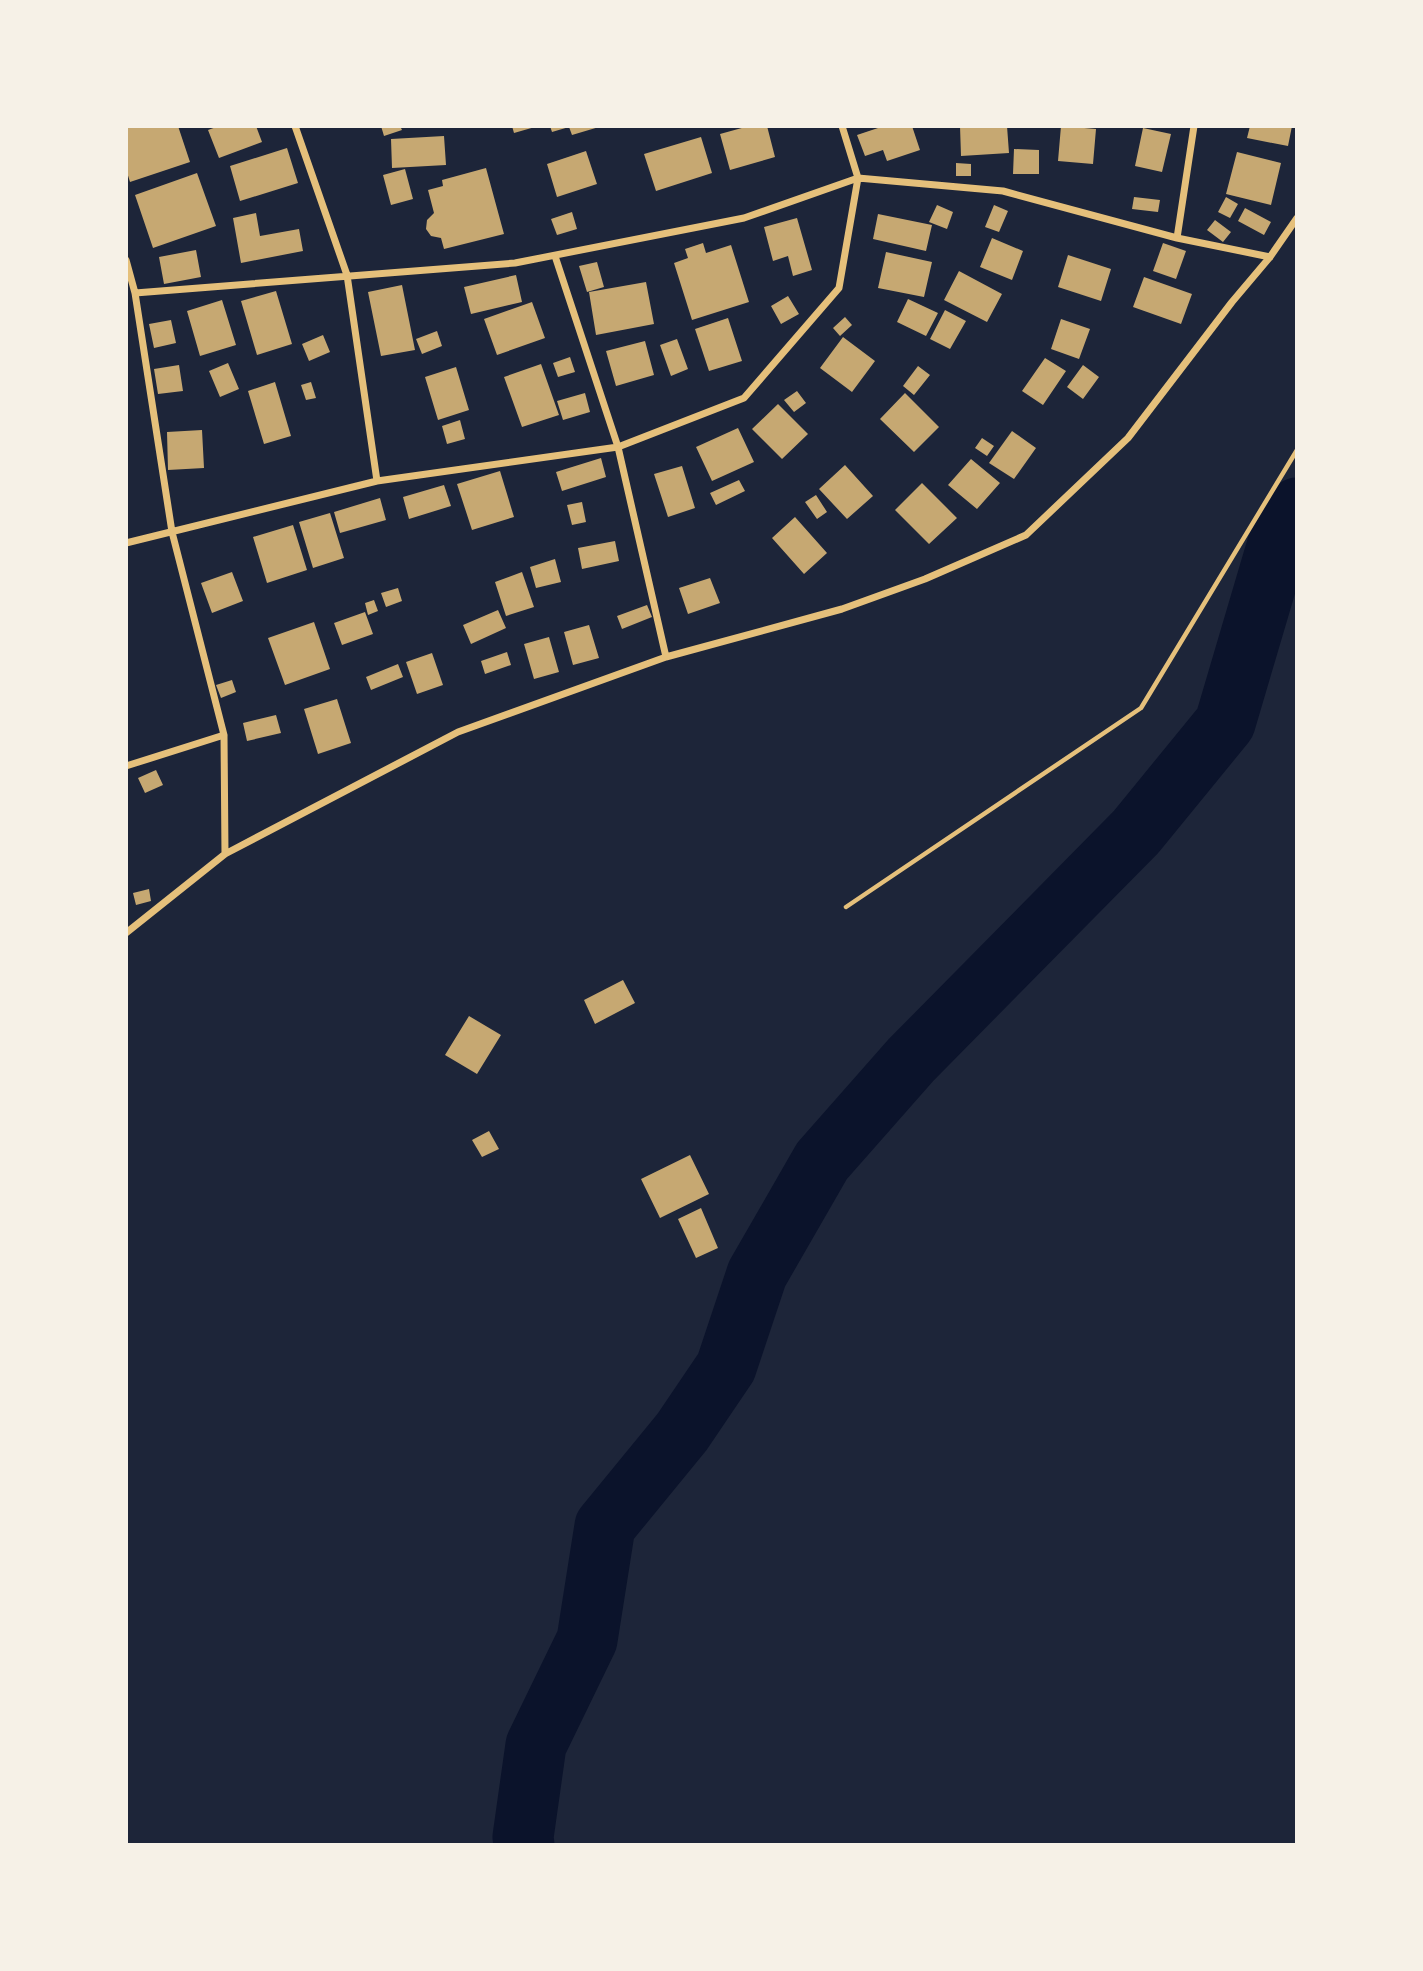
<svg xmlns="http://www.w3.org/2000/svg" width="1423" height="1971" font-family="Lora,serif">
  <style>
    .green { fill: #1d2539 }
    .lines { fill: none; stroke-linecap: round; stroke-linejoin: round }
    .river { stroke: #0b132b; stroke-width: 61 }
    .building { fill: #c6a872 }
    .path { stroke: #e5c07b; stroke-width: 4.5 }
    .minor { stroke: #e5c07b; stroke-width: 7 }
  </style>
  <rect width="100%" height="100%" fill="#14213d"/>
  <path class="green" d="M126,126H1297V1845H126Z"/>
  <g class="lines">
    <path class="river" d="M524,1845L523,1837L536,1745L587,1640L605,1526L682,1432L726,1367L757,1274L822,1161L911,1060L1136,832L1225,723L1277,547L1297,508"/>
  </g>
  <path class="building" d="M126,126H178L190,162L130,182L126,169Z
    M219,126H256L262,142L219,158L208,130Z
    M381,126H400L402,130L384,136Z
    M512,126H534L535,127L514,133Z
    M550,126H599V127L572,135L569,127L552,132Z
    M749,126H767L775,157L730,170L720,134Z
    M884,126H904L905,128L912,126L920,150L887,161L883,150L865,156L857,135Z
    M960,126H1007L1009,153L961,156Z
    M1061,126L1096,129L1093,164L1058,161Z
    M1250,126H1292L1288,146L1247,138Z
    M1143,128L1171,134L1162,172L1135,166Z
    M444,136L446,165L392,168L391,139Z
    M701,137L712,173L656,191L644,154Z
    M287,148L298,183L240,201L230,166Z
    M1014,149L1039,150V174H1013Z
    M586,151L597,184L557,197L547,164Z
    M1237,152L1281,163L1271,205L1226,194Z
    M956,163L971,164V176H956Z
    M486,168L504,234L444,249L441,238L431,236L426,229L427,220L434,213L428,190L443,186L442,180Z
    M405,169L413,199L391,205L383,175Z
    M197,173L216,226L153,248L135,195Z
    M1134,197L1160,200L1158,212L1132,209Z
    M1226,197L1238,204L1230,218L1218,212Z
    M937,205L953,212L947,229L929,222Z
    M994,205L1008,211L999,232L985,227Z
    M1245,208L1271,222L1264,235L1238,221Z
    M572,212L577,229L557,235L551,219Z
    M256,213L260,236L299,229L303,251L241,263L233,218Z
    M878,214L932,225L926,251L873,239Z
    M797,218L812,270L793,276L788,256L773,261L764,227Z
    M1215,220L1231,232L1223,242L1207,230Z
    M992,238L1023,251L1012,280L980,267Z
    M703,243L706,253L731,245L749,302L692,320L674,263L688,258L685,249Z
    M1163,243L1186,251L1176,279L1153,271Z
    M196,250L201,277L164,284L159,257Z
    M886,252L932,262L924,297L878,288Z
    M1068,255L1111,269L1101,301L1058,287Z
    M597,262L604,287L587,292L579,266Z
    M959,271L1002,294L987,322L944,300Z
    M516,275L522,302L471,314L464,287Z
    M1144,277L1192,294L1181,324L1133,307Z
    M646,282L654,324L596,335L589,292Z
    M402,285L415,350L381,356L368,292Z
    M276,291L292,344L257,355L241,301Z
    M788,296L799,314L781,324L771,306Z
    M908,299L938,313L926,336L897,322Z
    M222,300L236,345L200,356L187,311Z
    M532,302L545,338L497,355L484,319Z
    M945,310L966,321L950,349L930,339Z
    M845,317L852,325L840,336L833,328Z
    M728,318L742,361L709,371L695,329Z
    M1061,319L1090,329L1079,359L1051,349Z
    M171,320L176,343L154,348L149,324Z
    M437,331L442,346L422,354L416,339Z
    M323,335L330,352L309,361L302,344Z
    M843,337L875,361L852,392L820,368Z
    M677,339L688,369L671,376L660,345Z
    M645,341L654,375L616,386L606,351Z
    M570,357L575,372L558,377L553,363Z
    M1045,358L1066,371L1043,405L1022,391Z
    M228,363L239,389L220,397L209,371Z
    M541,364L559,415L522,427L504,377Z
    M179,365L183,391L158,394L154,369Z
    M1083,365L1099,377L1083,399L1067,387Z
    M918,366L930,375L914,395L903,386Z
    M456,367L469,410L438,420L425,377Z
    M275,382L291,436L264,444L248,391Z
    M311,382L316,398L306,400L301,385Z
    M797,391L806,403L794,412L784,400Z
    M585,393L590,412L563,420L557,401Z
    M905,393L939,427L914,452L880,419Z
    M778,404L808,434L782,459L752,429Z
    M460,420L465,439L447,444L442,426Z
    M738,428L754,462L712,481L696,447Z
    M202,430L204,468L168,470L167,432Z
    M1012,431L1036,448L1014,479L989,463Z
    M982,438L994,446L987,456L975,448Z
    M601,458L606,477L562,491L556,472Z
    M971,459L1000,483L977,509L948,485Z
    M845,465L873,496L847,519L819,489Z
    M682,466L695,508L668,517L654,474Z
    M500,471L514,517L472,530L457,484Z
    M739,480L745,491L716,505L710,493Z
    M922,483L957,518L929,544L895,510Z
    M444,485L451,506L409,519L403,497Z
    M816,495L827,512L817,519L805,502Z
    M380,498L386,520L340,533L334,512Z
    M582,502L586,522L572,525L567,505Z
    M330,513L344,558L313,568L299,522Z
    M795,517L827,553L804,574L772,538Z
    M293,525L307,570L267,583L253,537Z
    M615,541L619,561L582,569L578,548Z
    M555,559L561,582L536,588L530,567Z
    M232,572L243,601L212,613L201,583Z
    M522,572L534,607L506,616L495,582Z
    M710,578L720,603L688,614L679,588Z
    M398,588L402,601L386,607L381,593Z
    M374,600L378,611L368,615L365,603Z
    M647,605L652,617L622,629L617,616Z
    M498,610L506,628L471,644L463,625Z
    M365,612L373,634L342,645L334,623Z
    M314,622L330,669L285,685L268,638Z
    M589,625L599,658L573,665L564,632Z
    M549,637L559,672L534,679L524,644Z
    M507,652L511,665L485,674L481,661Z
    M432,653L443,685L417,694L406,662Z
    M398,664L403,677L371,690L366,677Z
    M232,680L236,692L221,698L216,685Z
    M337,699L351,743L318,754L304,709Z
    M276,715L281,733L247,741L243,723Z
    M156,770L163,785L145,793L138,778Z
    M149,889L151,901L136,905L133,893Z
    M623,980L635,1003L595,1024L584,1000Z
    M469,1016L501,1035L477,1074L445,1055Z
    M489,1131L499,1149L482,1157L472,1140Z
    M690,1155L709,1194L660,1218L641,1179Z
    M701,1208L718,1248L696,1258L678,1219Z"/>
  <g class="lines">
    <path class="path" d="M846,907L1141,708L1297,450"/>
    <path class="minor" d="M295,126L347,275L377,481
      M1177,238L1194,126
      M555,256L618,447L666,657
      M126,260L135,293L172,532L224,735L225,854
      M135,293L515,263L744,218L858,178L1003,191L1177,238L1270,257
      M126,543L377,481L618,447L744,398L839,288L858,178L842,126
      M126,766L224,735
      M126,933L225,854L458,732L666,657L842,609L925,579L1026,535L1128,438L1232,302L1270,257L1297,218"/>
  </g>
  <rect width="1423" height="1971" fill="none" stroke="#f6f1e7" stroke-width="256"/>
</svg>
